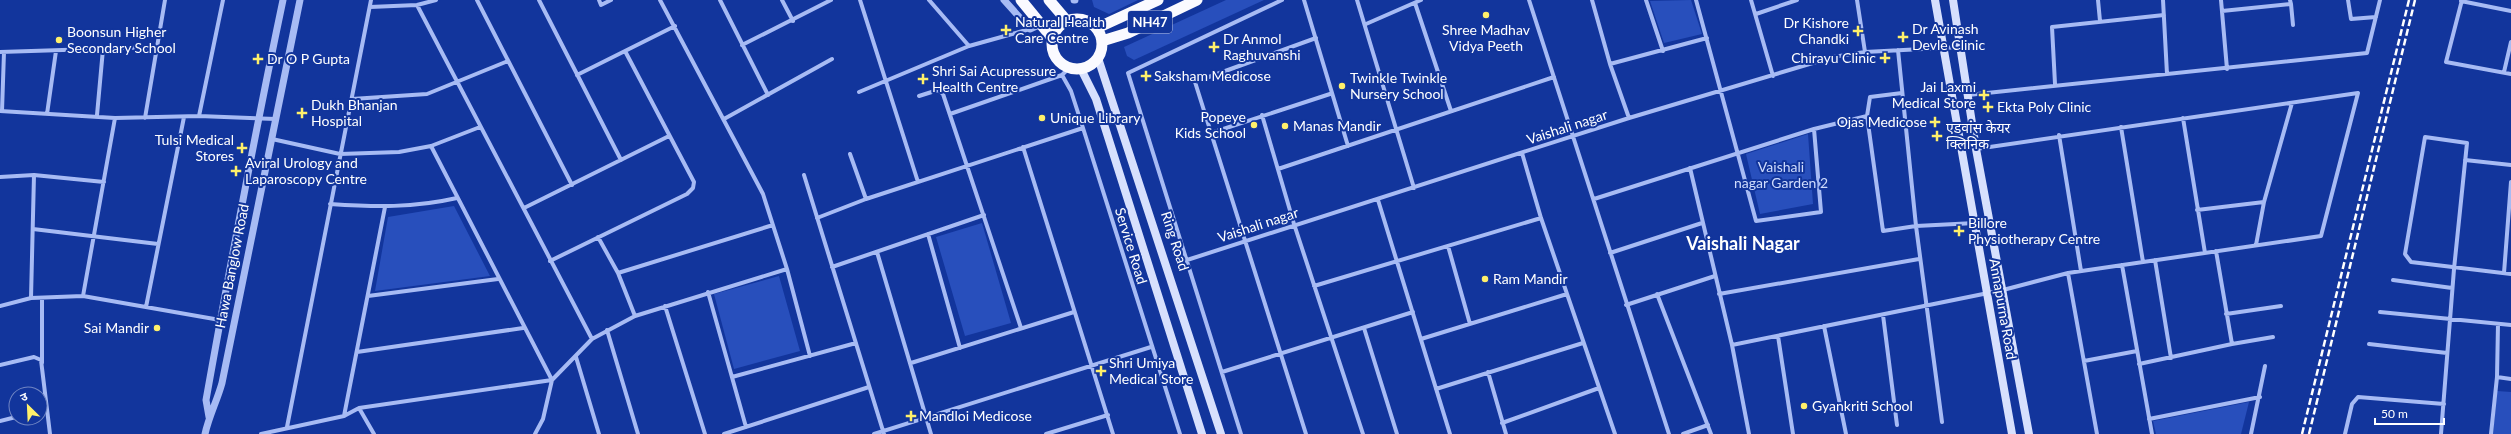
<svg xmlns="http://www.w3.org/2000/svg" width="2511" height="434" font-family="Lato,'Noto Sans Devanagari',sans-serif">
  <style>
    .green { fill: #284fbc }
    .lines { fill: none; stroke-linecap: round; stroke-linejoin: round }
    .minor { stroke: #a7bbf4; stroke-width: 4 }
    .tertiary { stroke: #a7bbf4; stroke-width: 7 }
    .secondary { stroke: #d7e0fd; stroke-width: 8 }
    .trunk { stroke: #fafaff; stroke-width: 11 }
    .rail { stroke: #fff; stroke-width: 2.5; stroke-dasharray: 7 3; stroke-linecap: butt }
    .poi-dot { fill: #fff06a; stroke: #12359c; stroke-width: 1.5 }
    .labels { text-anchor: middle; stroke-width: 4; stroke-linejoin: round; paint-order: stroke }
    .shield { fill: #12359c; stroke: #b8c2e1; stroke-width: 1 }
    .shield-label { font-size: 13px; font-weight: bold; fill: #fff }
    .poi-label { font-size: 14px; fill: #fff; stroke: #12359c; text-anchor: start }
    .street-label { font-size: 14px; fill: #fff; stroke: #12359c }
    .park-label { font-size: 14px; fill: #cfdcfd; stroke: #12359c }
    .district-label { font-size: 18px; font-weight: bold; fill: #fff; stroke: #12359c }
  </style>
  <rect width="100%" height="100%" fill="#12359c"/>
  <path class="green" d="M1092,0H1138L1109,14L1094,7Z
    M1226,0H1264L1134,60L1127,56L1124,47Z
    M1691,0L1702,34L1664,43L1650,1Z
    M1808,134L1813,204L1760,214L1746,154Z
    M454,206L490,276L375,291L388,217Z
    M982,223L1011,323L965,336L936,237Z
    M779,276L800,351L734,369L714,294Z
    M2497,391L2511,392V434H2493Z
    M2249,402L2241,434H2156L2153,421Z"/>
  <g class="lines">
    <path class="minor" d="M477,0L572,185
      M539,0L621,160
      M599,0L601,5L611,0
      M660,0L763,194L787,269L810,356
      M720,0L768,95
      M782,0L793,21
      M860,0L918,182
      M929,0L969,46
      M1304,0L1348,146
      M1357,0L1414,188
      M1529,0L1669,434
      M1592,0L1610,64L1629,118
      M1646,0L1663,51
      M1696,0L1756,221L1821,212L1814,129
      M1751,0L1773,76
      M1857,0L1865,52
      M2098,0L2100,21
      M2163,0L2167,74
      M2221,0L2227,69
      M2348,0L2351,19L2376,17
      M2462,0L2446,62L2511,74
      M2461,1L2511,11
      M1415,3L1451,111
      M2291,4L2293,25
      M417,5L592,339
      M370,7L417,5L436,0
      M2222,11L2291,4L2290,0
      M1756,14L1797,0
      M1366,24L1421,0
      M742,45L831,0
      M1898,50L1916,226L1975,223
      M0,52L156,47
      M1610,64L1707,38
      M1069,68L1062,75L1071,91L1083,128L1180,434
      M2504,72L2511,42
      M577,75L675,26
      M2055,84L2052,27L2164,15
      M859,92L969,46L1030,29
      M1902,93L1870,97L1867,116L1883,231L1916,226L1942,422
      M1968,95L2367,53L2380,0
      M919,96L938,90L943,94L1021,328
      M352,99L427,94L508,61
      M0,111L115,118L199,116L276,119
      M2,111L4,52
      M47,114L56,51
      M950,114L1062,75
      M97,115L103,49
      M1262,115L1294,224L1363,434
      M199,116L223,0
      M145,118L165,0
      M2183,118L2205,253
      M724,119L832,59
      M2121,127L2143,262
      M1211,133L1330,94
      M2059,135L2081,271
      M272,139L340,154L399,152L431,146L480,127
      M431,146L552,380L543,419L535,434
      M1023,147L1113,434
      M1522,153L1541,218L1615,434
      M850,154L866,199
      M2465,160L2511,165
      M1690,168L1732,345L1749,434
      M1278,169L1554,77
      M804,175L884,434
      M0,177L34,175L104,182
      M1594,199L1814,129L1867,116
      M1378,200L1450,434
      M330,204C375,207 413,208 457,198
      M524,208L669,136
      M2197,210L2264,202
      M817,218L866,199L1083,128
      M33,229L158,244
      M928,234L960,348
      M598,237L618,273L635,316
      M2256,245L2264,202L2292,103
      M1448,246L1470,324
      M2216,251L2232,344
      M877,252L931,434
      M1610,253L1702,223
      M1187,260L1629,118L1833,57L1865,52L1961,47
      M2155,260L2171,358
      M550,261L687,194L693,188L694,182L625,51
      M2122,265L2152,434
      M832,267L984,215
      M618,273L773,225
      M2068,273L2097,434
      M2504,273L2511,182
      M2393,280L2452,288
      M1314,286L1541,218
      M708,292L746,427
      M1657,294L1711,434
      M1719,294L1919,259
      M83,296L115,118
      M368,296L498,279
      M31,298L34,175
      M42,298V363
      M1626,305L1715,276
      M0,306L31,298L83,296L220,320
      M665,306L705,434
      M146,307L184,117
      M2380,312L2511,325
      M2226,314L2281,306
      M1883,315L1897,425
      M1824,326L1846,434
      M1364,328L1397,434
      M607,330L638,434
      M1778,336L1793,434
      M1421,339L1567,294
      M2369,344L2447,353
      M1732,345L2003,290L2068,273L2321,236L2358,93L1976,149
      M357,352L523,328
      M576,357L599,434
      M2084,361L2137,351
      M911,363L1074,312
      M2139,364L2232,344L2273,337
      M0,365L34,357L41,360L50,434
      M1222,372L1413,312
      M1488,372L1506,434
      M732,377L856,343
      M2497,377L2511,379
      M1436,389L1583,343
      M359,408L552,380L592,339L635,316L787,269
      M40,411L47,409
      M344,416L385,207
      M2149,419L2260,397
      M0,421L16,417
      M1502,423L1599,388
      M287,427L371,0
      M261,434L344,416L359,408L374,434
      M724,434L869,387
      M874,434L1151,347
      M1046,434L1108,415
      M1241,434L1128,73L1282,0
      M1306,434L1195,82L1316,38
      M1683,434L1708,425
      M2251,434L2265,366
      M2345,434L2352,404L2358,397L2444,404
      M2441,434L2454,269L2467,143L2425,137L2405,254L2411,262L2511,274
      M2491,434L2497,377L2498,324"/>
    <path class="tertiary" d="M1004,0L1030,29L1041,24
      M1074,0H1075
      M209,417L206,400C230,266 255,133 283,0
      M205,434C209,416 217,401 222,383L300,0"/>
    <path class="secondary" d="M1935,0L2012,434
      M1953,0L1976,149L2029,434
      M1098,58L1221,434
      M1081,69L1096,99L1202,434"/>
    <path class="trunk" d="M1021,0L1053,39
      M1049,0L1067,21
      M1052 44a25 25 0 1 1 50 0a25 25 0 1 1-50 0Z
      M1097,28L1158,0
      M1102,41L1128,33L1197,0"/>
    <path class="rail" d="M2302,434L2409,0
      M2309,434L2415,0"/>
  </g>
  <g class="poi-dot">
    <circle cx="1486" cy="15" r="4"/>
    <path d="M1004 24h4v4h4v4h-4v4h-4v-4h-4v-4h4z"/>
    <path d="M1856 25h4v4h4v4h-4v4h-4v-4h-4v-4h4z"/>
    <path d="M1901 31h4v4h4v4h-4v4h-4v-4h-4v-4h4z"/>
    <circle cx="59" cy="40" r="4"/>
    <path d="M1212 41h4v4h4v4h-4v4h-4v-4h-4v-4h4z"/>
    <path d="M1883 52h4v4h4v4h-4v4h-4v-4h-4v-4h4z"/>
    <path d="M256 53h4v4h4v4h-4v4h-4v-4h-4v-4h4z"/>
    <path d="M1144 70h4v4h4v4h-4v4h-4v-4h-4v-4h4z"/>
    <path d="M921 73h4v4h4v4h-4v4h-4v-4h-4v-4h4z"/>
    <circle cx="1342" cy="86" r="4"/>
    <path d="M1982 89h4v4h4v4h-4v4h-4v-4h-4v-4h4z"/>
    <path d="M1986 101h4v4h4v4h-4v4h-4v-4h-4v-4h4z"/>
    <path d="M300 107h4v4h4v4h-4v4h-4v-4h-4v-4h4z"/>
    <circle cx="1042" cy="118" r="4"/>
    <path d="M1933 116h4v4h4v4h-4v4h-4v-4h-4v-4h4z"/>
    <circle cx="1254" cy="125" r="4"/>
    <circle cx="1285" cy="126" r="4"/>
    <path d="M1935 130h4v4h4v4h-4v4h-4v-4h-4v-4h4z"/>
    <path d="M240 142h4v4h4v4h-4v4h-4v-4h-4v-4h4z"/>
    <path d="M234 165h4v4h4v4h-4v4h-4v-4h-4v-4h4z"/>
    <path d="M1957 225h4v4h4v4h-4v4h-4v-4h-4v-4h4z"/>
    <circle cx="1485" cy="279" r="4"/>
    <circle cx="157" cy="328" r="4"/>
    <path d="M1099 365h4v4h4v4h-4v4h-4v-4h-4v-4h4z"/>
    <circle cx="1804" cy="406" r="4"/>
    <path d="M909 410h4v4h4v4h-4v4h-4v-4h-4v-4h4z"/>
  </g>
  <g class="labels">
    <rect class="shield" x="1128" y="11" width="44" height="22" rx="3"/>
    <g class="shield-label">
      <text x="1150" y="27">NH47</text>
    </g>
    <g class="poi-label">
      <text x="1015" y="27">Natural Health<tspan x="1015" dy="16">Care Centre</tspan></text>
      <text x="1849" y="28" text-anchor="end">Dr Kishore<tspan x="1849" dy="16">Chandki</tspan></text>
      <text x="1912" y="34">Dr Avinash<tspan x="1912" dy="16">Devle Clinic</tspan></text>
      <text x="1486" y="35" text-anchor="middle">Shree Madhav<tspan x="1486" dy="16">Vidya Peeth</tspan></text>
      <text x="67" y="37">Boonsun Higher<tspan x="67" dy="16">Secondary School</tspan></text>
      <text x="1223" y="44">Dr Anmol<tspan x="1223" dy="16">Raghuvanshi</tspan></text>
      <text x="1876" y="63" text-anchor="end">Chirayu Clinic</text>
      <text x="267" y="64">Dr O P Gupta</text>
      <text x="932" y="76">Shri Sai Acupressure<tspan x="932" dy="16">Health Centre</tspan></text>
      <text x="1154" y="81">Saksham Medicose</text>
      <text x="1350" y="83">Twinkle Twinkle<tspan x="1350" dy="16">Nursery School</tspan></text>
      <text x="1976" y="92" text-anchor="end">Jai Laxmi<tspan x="1976" dy="16">Medical Store</tspan></text>
      <text x="311" y="110">Dukh Bhanjan<tspan x="311" dy="16">Hospital</tspan></text>
      <text x="1997" y="112">Ekta Poly Clinic</text>
      <text x="1246" y="122" text-anchor="end">Popeye<tspan x="1246" dy="16">Kids School</tspan></text>
      <text x="1050" y="123">Unique Library</text>
      <text x="1927" y="127" text-anchor="end">Ojas Medicose</text>
      <text x="1293" y="131">Manas Mandir</text>
      <text x="1946" y="133">एडवांस केयर<tspan x="1946" dy="16">क्लिनिक</tspan></text>
      <text x="234" y="145" text-anchor="end">Tulsi Medical<tspan x="234" dy="16">Stores</tspan></text>
      <text x="245" y="168">Aviral Urology and<tspan x="245" dy="16">Laparoscopy Centre</tspan></text>
      <text x="1968" y="228">Billore<tspan x="1968" dy="16">Physiotherapy Centre</tspan></text>
      <text x="1493" y="284">Ram Mandir</text>
      <text x="149" y="333" text-anchor="end">Sai Mandir</text>
      <text x="1109" y="368">Shri Umiya<tspan x="1109" dy="16">Medical Store</tspan></text>
      <text x="1812" y="411">Gyankriti School</text>
      <text x="919" y="421">Mandloi Medicose</text>
    </g>
    <g class="street-label">
      <text transform="translate(1567 127) rotate(-18)" y="5">Vaishali nagar</text>
      <text transform="translate(1258 225) rotate(-18)" y="5">Vaishali nagar</text>
      <text transform="translate(1175 241) rotate(72)" y="5">Ring Road</text>
      <text transform="translate(1131 246) rotate(73)" y="5">Service Road</text>
      <text transform="translate(232 266) rotate(-79)" y="5">Hawa Banglow Road</text>
      <text transform="translate(2003 309) rotate(80)" y="5">Annapurna Road</text>
    </g>
    <g class="park-label">
      <text x="1781" y="172">Vaishali<tspan x="1781" dy="16">nagar Garden 2</tspan></text>
    </g>
    <g class="district-label">
      <text x="1743" y="250">Vaishali Nagar</text>
    </g>
  </g>
  <g transform="translate(28 406) rotate(336)"><circle r="19" fill="#12359c" stroke="#7186c4"/>
  <path d="M0-3L7 15L0 10L-7 15Z" fill="#fff06a"/>
  <text y="-6" font-size="11" font-weight="bold" text-anchor="middle" fill="#ffffff">उ</text>
  </g>
  <path d="M2375 418v6h69v-6" fill="none" stroke="#ffffff" stroke-width="2"/>
  <text x="2381" y="418" font-size="12" fill="#ffffff" stroke="#12359c" stroke-width="3" paint-order="stroke">50 m</text>
</svg>
